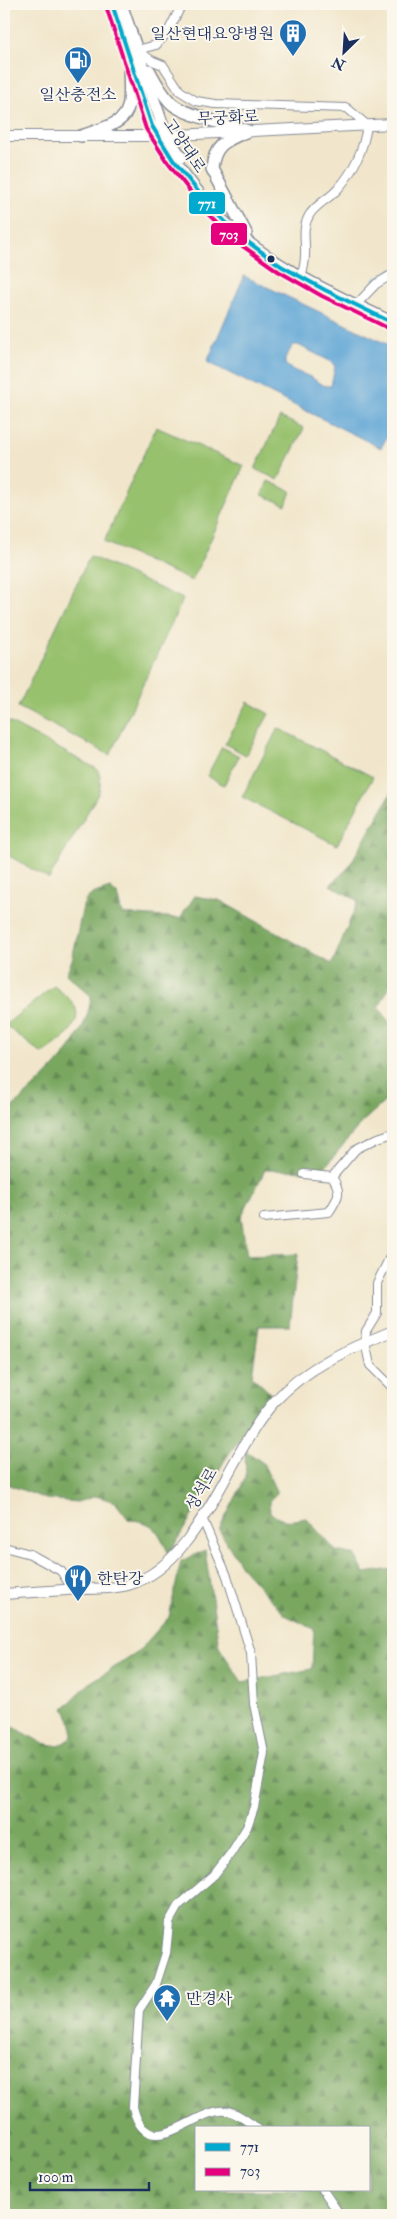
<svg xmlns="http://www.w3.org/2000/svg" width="397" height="2219" font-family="'IM FELL Double Pica','Noto Serif KR',serif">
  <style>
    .forest { fill: url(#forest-firs); stroke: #4a6b5f; fill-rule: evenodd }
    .park { fill: #97c16d; stroke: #597866 }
    .water { fill: #5fa5d5; stroke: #3d6a9a; fill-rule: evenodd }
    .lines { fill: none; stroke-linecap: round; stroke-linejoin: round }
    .stream { stroke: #5fa5d5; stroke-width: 2.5 }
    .street-casing { stroke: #868a94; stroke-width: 10 }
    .secondary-casing { stroke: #868a94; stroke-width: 12 }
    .primary-casing { stroke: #868a94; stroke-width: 14 }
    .street { stroke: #fff; stroke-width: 8 }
    .secondary { stroke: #fff; stroke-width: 10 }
    .primary { stroke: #fff; stroke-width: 11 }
    .bus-1-casing { stroke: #fbf7ec; stroke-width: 8 }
    .bus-2-casing { stroke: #fbf7ec; stroke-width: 8 }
    .bus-1 { stroke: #00a9ce; stroke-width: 4 }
    .bus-2 { stroke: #e5007d; stroke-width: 4 }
    .bus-dot { fill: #1b2f5e; stroke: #fbf7ec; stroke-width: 2 }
    .labels { text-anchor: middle; stroke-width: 4; stroke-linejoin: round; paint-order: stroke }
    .poi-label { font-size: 16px; fill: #1b2f5e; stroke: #fbf7ec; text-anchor: start }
    .street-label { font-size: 16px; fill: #1b2f5e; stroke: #fbf7ec }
    .line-badge { stroke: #fbf7ec; stroke-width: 2 }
    .badge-label { font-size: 14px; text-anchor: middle; font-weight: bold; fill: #fff }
  </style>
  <defs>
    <pattern id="forest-firs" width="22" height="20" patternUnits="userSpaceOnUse" patternTransform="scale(1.25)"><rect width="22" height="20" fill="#79a760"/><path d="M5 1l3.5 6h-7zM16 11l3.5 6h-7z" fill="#628852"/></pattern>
  </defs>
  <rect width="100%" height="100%" fill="#fbf7ec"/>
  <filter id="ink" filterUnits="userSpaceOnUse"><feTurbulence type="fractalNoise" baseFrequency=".02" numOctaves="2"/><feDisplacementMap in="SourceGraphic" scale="10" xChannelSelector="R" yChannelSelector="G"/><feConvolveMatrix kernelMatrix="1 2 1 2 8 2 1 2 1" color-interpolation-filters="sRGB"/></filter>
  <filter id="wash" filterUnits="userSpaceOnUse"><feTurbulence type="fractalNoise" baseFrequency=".0096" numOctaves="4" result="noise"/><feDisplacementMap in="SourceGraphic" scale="20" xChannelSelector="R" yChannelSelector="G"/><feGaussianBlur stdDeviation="1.12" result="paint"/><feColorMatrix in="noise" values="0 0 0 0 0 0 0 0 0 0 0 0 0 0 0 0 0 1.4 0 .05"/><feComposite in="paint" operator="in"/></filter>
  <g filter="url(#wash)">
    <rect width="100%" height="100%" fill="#f1e6cb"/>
    <path class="forest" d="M393,790V979L379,1007L393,1028L392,1095L361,1123L322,1171L265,1170L241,1217L247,1256L298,1254L290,1326H259L252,1376L271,1394L225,1460L169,1554C158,1532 156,1521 129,1520L115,1502L96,1496L77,1502L46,1499L4,1483V1111L6,1113C40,1081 87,1045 91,996L66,974L72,960L83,906C87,893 99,892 110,888L117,894L122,914L180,918L195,896L219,900L332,964L358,901L330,885L348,868Z
      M245,1450L263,1463L277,1493L269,1501L270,1512C282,1523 291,1521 306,1518L336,1551L355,1555L364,1573L393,1569V2215H4V1725L14,1727L42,1743L59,1746L72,1737V1724L64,1708L91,1682L137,1653L169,1617L181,1561L205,1550L219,1647L242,1682L312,1669L314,1629L285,1615L243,1569L219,1530L246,1477ZM196,2128H368V2190H196Z"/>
    <path class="park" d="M280,417L304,428L278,480L255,469Z
      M156,427L244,466L192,581L104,542Z
      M268,481L291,491L286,505L262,495Z
      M90,556L183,599L110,755L18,707Z
      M248,702L269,714L246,755L225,744Z
      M4,721L9,722L97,769C102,778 101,784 98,794L49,879L4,853Z
      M278,728L373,777L337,845L242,797Z
      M222,747L239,756L224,785L207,776Z
      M54,986C60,991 67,996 72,1002C89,1023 57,1044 42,1054L5,1025Z"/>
    <path class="water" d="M244,276L393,347V426L381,448L207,362ZM293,345H298L332,362L335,367L331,386C320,387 319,381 310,377C300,372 293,372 285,364V359Z"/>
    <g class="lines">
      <path class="stream" d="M374,280L393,269"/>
    </g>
  </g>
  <g filter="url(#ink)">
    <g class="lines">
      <g class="street-casing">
        <path id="street" d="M137,50L156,45L168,32L182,4
          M137,51L153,61L163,65L180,91L196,101L216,104L347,108L367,125C364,149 353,173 336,191C328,199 317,204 310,214C301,228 306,240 305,255C305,263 303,271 301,278
          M356,305L376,284L393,274
          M332,1177L356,1149L378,1138L393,1133
          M264,1218L329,1212C339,1197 342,1192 332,1177L304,1174
          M393,1251L377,1283V1313L366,1331L365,1342L370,1365L392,1387L393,1392
          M202,1518L227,1576L251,1653L254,1704L264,1753L254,1807L247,1827L231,1853L214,1875L178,1906L169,1922L166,1953L156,1984L139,2010L133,2107C147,2168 197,2106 226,2111C237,2112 248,2122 257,2128
          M4,1547L30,1554L61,1571L73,1590
          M323,2190L340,2215"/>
      </g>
      <g class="secondary-casing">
        <path id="secondary" d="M4,136H156L393,124
          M4,1594C29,1592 54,1591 79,1589C95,1589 113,1589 128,1585C199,1565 228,1453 274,1402C306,1367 350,1348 393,1331"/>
      </g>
      <g class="primary-casing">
        <path id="primary" d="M112,4L148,119C157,139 170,155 183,173C195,189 208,205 222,220C270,267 333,294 393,323
          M121,4L166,135L181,157
          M149,70C155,81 161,93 171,103C183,115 230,125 248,131
          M81,136C131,119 131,120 129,67
          M246,233L212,169C214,144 227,140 248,131"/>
      </g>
      <use href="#street" class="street"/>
      <use href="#secondary" class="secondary"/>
      <use href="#primary" class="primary"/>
      <g class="bus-1-casing">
        <path id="bus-1" d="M112,4L152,126L173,160L212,209L241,237L281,266L325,290L393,323"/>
      </g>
      <g class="bus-2-casing">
        <path id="bus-2" d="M106,6L146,129L168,163L207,213L237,242L278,271L322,296L390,329"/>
      </g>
      <use href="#bus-1" class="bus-1"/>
      <use href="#bus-2" class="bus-2"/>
    </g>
  </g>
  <defs>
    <g id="building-pin" transform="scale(1.4375)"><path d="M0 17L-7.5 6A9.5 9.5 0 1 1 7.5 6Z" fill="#1f6fb2" stroke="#fbf7ec"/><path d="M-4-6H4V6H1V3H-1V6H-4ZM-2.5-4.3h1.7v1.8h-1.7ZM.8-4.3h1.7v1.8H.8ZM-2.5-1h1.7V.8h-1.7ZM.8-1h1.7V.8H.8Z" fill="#fff"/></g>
    <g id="fuel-pin" transform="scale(1.4375)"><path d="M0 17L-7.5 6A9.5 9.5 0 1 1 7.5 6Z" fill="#1f6fb2" stroke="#fbf7ec"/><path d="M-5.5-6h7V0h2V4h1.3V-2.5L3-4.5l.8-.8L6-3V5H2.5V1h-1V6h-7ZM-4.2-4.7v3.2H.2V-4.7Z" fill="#fff"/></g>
    <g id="restaurant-pin" transform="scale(1.4375)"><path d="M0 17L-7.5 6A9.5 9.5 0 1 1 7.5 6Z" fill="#1f6fb2" stroke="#fbf7ec"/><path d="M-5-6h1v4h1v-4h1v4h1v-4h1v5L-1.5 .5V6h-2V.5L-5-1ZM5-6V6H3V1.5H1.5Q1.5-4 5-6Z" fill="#fff"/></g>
    <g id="temple-pin" transform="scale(1.4375)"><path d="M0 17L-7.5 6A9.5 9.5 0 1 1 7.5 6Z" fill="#1f6fb2" stroke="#fbf7ec"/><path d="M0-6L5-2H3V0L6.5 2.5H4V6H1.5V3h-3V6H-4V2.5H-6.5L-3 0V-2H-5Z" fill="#fff"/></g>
  </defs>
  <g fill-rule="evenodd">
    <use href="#building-pin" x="293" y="33"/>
    <use href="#fuel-pin" x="78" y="60"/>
    <use href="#restaurant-pin" x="78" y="1578"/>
    <use href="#temple-pin" x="167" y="1998"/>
  </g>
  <circle class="bus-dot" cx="271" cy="259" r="4.5"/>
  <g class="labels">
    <g class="poi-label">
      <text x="274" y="39" text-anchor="end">일산현대요양병원</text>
      <text x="78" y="100" text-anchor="middle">일산충전소</text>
      <text x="97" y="1584">한탄강</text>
      <text x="186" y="2004">만경사</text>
    </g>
    <g class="street-label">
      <text transform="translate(228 117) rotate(-3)" y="6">무궁화로</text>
      <text transform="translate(185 145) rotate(56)" y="6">고양대로</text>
      <text transform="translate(201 1489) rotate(-60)" y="6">성석로</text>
    </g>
  </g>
  <g class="line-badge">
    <rect x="188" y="191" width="38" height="24" rx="5" fill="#00a9ce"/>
    <rect x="210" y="222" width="38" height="24" rx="5" fill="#e5007d"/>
  </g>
  <g class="badge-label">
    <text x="207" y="208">771</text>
    <text x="229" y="239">703</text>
  </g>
  <rect width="397" height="2219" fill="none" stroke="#fbf7ec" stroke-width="20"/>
  <rect x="195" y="2126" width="175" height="65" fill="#fbf7ec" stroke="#a1a7b3"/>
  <rect x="205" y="2143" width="25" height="8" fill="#00a9ce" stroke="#a1a7b3"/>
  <text x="240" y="2152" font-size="15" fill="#1b2f5e">771</text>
  <rect x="205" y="2168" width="25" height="8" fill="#e5007d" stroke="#a1a7b3"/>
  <text x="240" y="2176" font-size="15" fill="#1b2f5e">703</text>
  <g transform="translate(344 52) rotate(205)" stroke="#fbf7ec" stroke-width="4" paint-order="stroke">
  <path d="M0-4L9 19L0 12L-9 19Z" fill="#1b2f5e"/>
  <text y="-8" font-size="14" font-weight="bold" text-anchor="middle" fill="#1b2f5e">N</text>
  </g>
  <path d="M30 2182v8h119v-8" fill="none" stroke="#1b2f5e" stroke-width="2.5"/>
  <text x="38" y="2182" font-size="15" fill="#1b2f5e" stroke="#fbf7ec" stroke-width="4" paint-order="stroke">100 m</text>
</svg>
